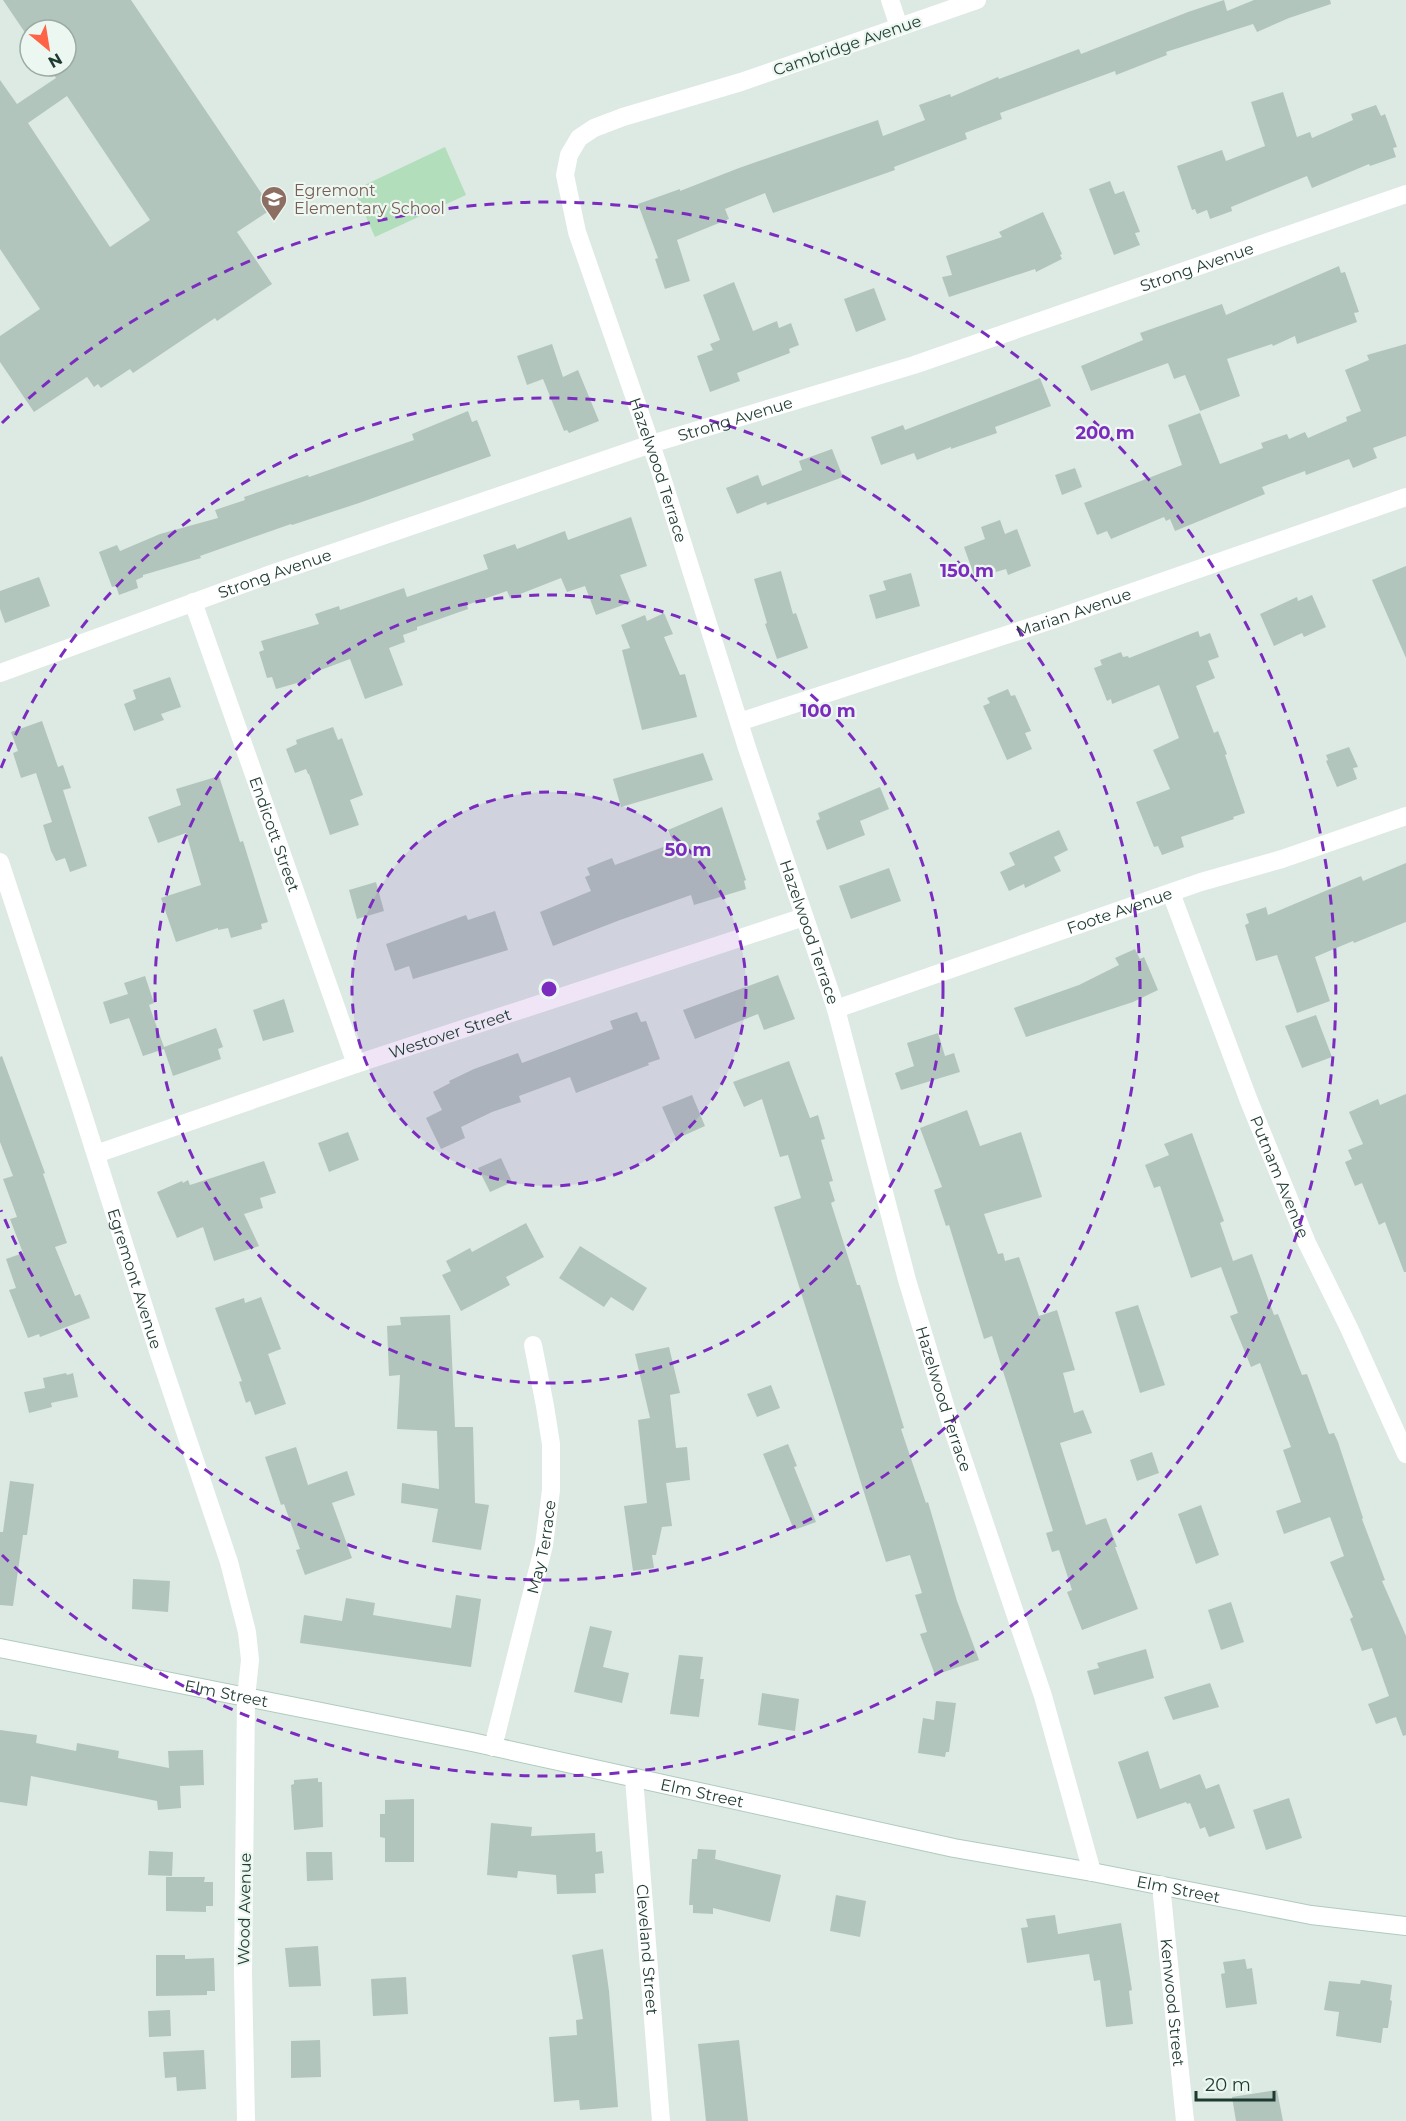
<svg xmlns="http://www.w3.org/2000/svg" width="1406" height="2121" font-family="Montserrat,sans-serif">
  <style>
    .green { fill: #b3debb }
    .building { fill: #b2c5bc; fill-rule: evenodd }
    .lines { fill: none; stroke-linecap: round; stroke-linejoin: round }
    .secondary-casing { stroke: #afcbbe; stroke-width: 20 }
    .street { stroke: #fff; stroke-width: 18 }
    .secondary { stroke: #fff; stroke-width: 18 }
    .ring { fill: none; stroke: #7b2cbf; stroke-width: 3; stroke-dasharray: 10 8 }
    .labels { text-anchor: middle; stroke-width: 4.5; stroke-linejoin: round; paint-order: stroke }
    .street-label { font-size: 16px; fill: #1d3b30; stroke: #edf7f1 }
    .education-label { font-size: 16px; fill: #785e54; stroke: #edf7f1; text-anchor: start }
    .centre { fill: #7b2cbf; stroke: #edf7f1; stroke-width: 3 }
    .ring-label { font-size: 18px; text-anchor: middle; font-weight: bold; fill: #7b2cbf; stroke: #edf7f1; stroke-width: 4.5; stroke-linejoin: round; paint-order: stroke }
  </style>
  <rect width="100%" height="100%" fill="#dceae3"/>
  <path class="green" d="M445,147L466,195L375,237L354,190Z"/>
  <path class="building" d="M3,0H131L272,209L237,232L272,284L217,321L215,318L133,373L130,369L101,388L98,384L94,387L87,377L34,412L0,362V336L40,309L0,249V80L17,104L56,78L47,66H66V30H30V40ZM67,96L150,220L110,247L28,123Z
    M1224,0L1227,11L1254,0H1330L1331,4L1289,18L1257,32L1253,24L1166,52L1167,55L1116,75L1115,71L1000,113L1002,119L965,133L967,139L894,167L895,170L773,213L765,193L725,209L729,219L677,240L690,281L665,289L655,259L658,258L638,204L680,189V191L739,168L878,120L883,136L925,120L919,105L950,94L951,97L998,77L999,79L1079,49L1081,54L1188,12Z
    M1283,92L1297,137L1310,132L1312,138L1353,120L1351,114L1376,105L1381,116L1385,114L1397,147L1393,148L1396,157L1370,166L1369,164L1312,188L1307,176L1231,207L1232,211L1210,219L1207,210L1197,214L1195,209L1192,210L1177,166L1222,150L1226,161L1265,146L1251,102Z
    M1110,181L1115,194L1124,191L1140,232L1135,233L1140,245L1114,255L1089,189Z
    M1043,212L1062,254L1060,255L1062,259L1036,272L1035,269L949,297L942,277L952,275L946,256L1002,237L999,232Z
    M1339,266L1341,273L1345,272L1359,312L1354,313L1357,322L1297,344L1295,336L1273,346L1272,344L1227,359L1240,396L1200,411L1185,375L1174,379L1168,363L1091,391L1081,366L1143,340L1140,333L1222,304L1226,315Z
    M734,282L753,331L777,321L779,328L791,323L799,345L789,349L790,353L737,373L740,381L710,392L697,356L713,350L710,344L720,340L703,295Z
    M874,288L886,320L856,332L844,299Z
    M552,344L563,377L578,370L599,421L569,433L567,430L564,431L543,379L527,385L517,356Z
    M1406,344V436L1373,448L1377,458L1353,468L1349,459L1306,475L1305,471L1262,487L1265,494L1175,531L1170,519L1166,521L1164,517L1111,539L1107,531L1097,535L1084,503L1182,465L1168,425L1200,413L1220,464L1263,448L1261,443L1287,434L1289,439L1305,432L1308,438L1347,421L1346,417L1361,411L1345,370L1369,360L1367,355Z
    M1040,378L1051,406L995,427L997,433L951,449V447L917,460L914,453L881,465L871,437L903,425L905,430Z
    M468,411L472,422L477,420L491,456L359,503L292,525L291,524L200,556L201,558L143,575V577L136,580L138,588L119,595L116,586L112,587L99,552L117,545L120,551L160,534L218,518L215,510L245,500L244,497L308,475L309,477L414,440L412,434Z
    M832,449L843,477L767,505L766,502L737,514L726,488L758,475L762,486L802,470L799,461Z
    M1075,468L1082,487L1062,495L1055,475Z
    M631,517L647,566L620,575L631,602L596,615L585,586L567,592L561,578L510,598L507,591L467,605L468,609L417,627V630L403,635L405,642L389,648L403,685L365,699L350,659L310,674L311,679L276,689L272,677L267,678L259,652L264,650L261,641L319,624L315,614L339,606L340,610L404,588L407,597L488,569L483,555L515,544L517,549L565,531L568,540Z
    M1000,520L1005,534L1017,529L1031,566L1008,575L1006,569L996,572L995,568L974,575L964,547L985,539L981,527Z
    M1406,566V658L1372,580Z
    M781,571L793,614L796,613L808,648L777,659L765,624L767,623L754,579Z
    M911,573L920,606L876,619L869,595L886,590L883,581Z
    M39,577L50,606L5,623L0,609V591Z
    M1312,595L1326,627L1304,637L1302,633L1274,646L1260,614L1297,597L1298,601Z
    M664,613L673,634L664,637L680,675L685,674L697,717L642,730L622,650L630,648L621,625L645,615L647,621Z
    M1198,631L1200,637L1210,633L1219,657L1208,661L1215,678L1196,686L1214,733L1218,731L1227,754L1225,755L1245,813L1233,817L1234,819L1181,837L1184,847L1162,855L1158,846L1154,847L1136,802L1170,789L1153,750L1179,738L1159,685L1112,704L1111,699L1107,701L1094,668L1102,665L1100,660L1121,652L1123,657L1128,656L1129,658Z
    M170,677L181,707L161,714L164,720L134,731L124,704L136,699L133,690Z
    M1008,689L1011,696L1015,695L1031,731L1025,733L1032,749L1007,760L983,706L990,703L987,698Z
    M42,721L58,767L63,765L71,788L63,790L87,866L70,872L65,858L56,861L51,851L43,825L52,822L36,773L21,778L13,753L18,751L11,732Z
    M333,727L338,740L342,738L363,795L350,800L359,825L330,835L309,774H308L306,769L295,773L286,749L297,744L296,740Z
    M1349,747L1358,767L1353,768L1357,779L1337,787L1326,761L1328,760L1326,755Z
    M703,753L713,780L621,807L613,779Z
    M219,776L240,842L243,841L268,922L261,924L262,929L231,938L228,928L218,930V928L176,942L161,898L201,885L186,833L158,843L148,817L181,805L176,789Z
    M880,787L889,809L860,821L865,835L827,850L816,821L820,819L818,813Z
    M722,807L746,880L744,881L746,889L694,905L691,895L620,920L553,946L540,912L591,891L585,877L590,875L587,868L612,858L615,865L674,843L668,830Z
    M1059,830L1068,850L1054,857L1061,871L1025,888L1024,884L1009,891L1000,872L1015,865L1009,853Z
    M1406,863V922L1354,943L1353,941L1315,957L1330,1001L1297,1013L1277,955L1256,961L1245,925L1249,923L1246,914L1266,907L1268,915L1361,876L1363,881Z
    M889,868L901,901L851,919L839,886Z
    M376,882L384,911L357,919L349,890Z
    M495,911L508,950L413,979L409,966L395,971L386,944L466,915L468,920Z
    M1135,949L1140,959L1144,957L1158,990L1133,1002L1026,1037L1014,1008L1079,985L1119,965L1115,958Z
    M778,975L795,1019L764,1030L758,1014L695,1039L683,1010Z
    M145,976L154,1003L149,1005L164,1047L216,1028L223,1047L218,1049L221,1059L173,1076L164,1049L143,1056L129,1018L110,1024L103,1002L128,994L124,983Z
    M284,999L294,1032L263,1041L253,1010Z
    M637,1012L641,1022L646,1021L660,1059L648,1063L649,1065L576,1093L570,1077L519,1096L521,1102L492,1112L461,1127L465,1138L441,1149L426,1118L442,1110L433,1092L450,1083L449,1081L474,1069L518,1053L522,1063L613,1029L610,1021Z
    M1316,1015L1332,1057L1302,1068L1285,1026Z
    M938,1033L945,1056L954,1053L960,1072L901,1090L895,1073L914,1066L907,1043Z
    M2,1056L45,1173L43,1174L67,1243L55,1247L75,1296L80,1294L90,1318L40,1337L39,1334L28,1338L9,1290L16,1288L6,1259L23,1253L10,1219L17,1217L3,1179L13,1176L0,1142V1057Z
    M789,1061L810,1118L818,1115L825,1139L821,1140L833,1181L829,1182L835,1201L831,1203L857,1285H860L904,1428L901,1429L926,1503L928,1502L957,1601L979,1660L935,1675L920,1634L927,1632L915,1595L922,1593L910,1555L886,1562L774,1207L801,1198L788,1155L780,1157L762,1099L744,1107L733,1082Z
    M1406,1094V1272H1404L1385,1222L1379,1225L1362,1183L1355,1186L1345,1162L1352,1159L1348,1150L1363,1144L1349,1112L1378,1099L1380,1105Z
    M692,1095L705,1126L676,1139L662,1107Z
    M967,1110L980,1146L1021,1132L1042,1197L984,1214L998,1254L1003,1253L1005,1261L1019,1257L1039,1316L1057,1310L1075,1370L1063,1373L1074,1413L1083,1410L1092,1433L1060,1443L1086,1525L1106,1518L1117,1547H1115L1138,1609L1082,1630L1067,1592L1072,1590L1059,1550L1052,1552L1046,1533L1053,1531L992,1336L984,1339L949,1225L946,1226L934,1190L942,1187L920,1128Z
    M348,1132L359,1160L329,1172L318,1143Z
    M1192,1133L1224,1221L1220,1223L1233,1261L1252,1254L1274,1315L1278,1314L1302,1375L1307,1374L1329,1434L1334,1433L1338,1442L1363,1518L1362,1519L1385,1580L1382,1581L1406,1636V1735L1403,1736L1396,1717L1376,1724L1368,1704L1389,1696L1372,1648L1362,1651L1350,1619L1353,1617L1330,1562L1344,1556L1330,1517L1284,1534L1276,1511L1301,1502L1283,1450L1291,1447L1260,1363L1251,1367L1230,1316L1238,1313L1221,1267L1191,1278L1160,1186L1154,1188L1145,1165L1169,1155L1164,1144Z
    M501,1158L512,1182L490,1192L478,1168Z
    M264,1161L276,1193L260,1198L263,1208L244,1214L259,1246L214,1261L203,1227L177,1238L157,1192L182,1181L183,1183L188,1180L190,1185Z
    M526,1223L544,1257L506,1277L510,1285L461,1311L442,1275L451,1271L446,1261L470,1248L472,1252Z
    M580,1246L647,1288L633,1311L611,1297L604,1307L559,1278Z
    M261,1297L281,1349L268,1354L286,1404L255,1415L250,1401L246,1403L239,1382L242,1381L215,1308L244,1298L245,1303Z
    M1138,1305L1165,1385L1140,1393L1115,1312Z
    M450,1315L455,1427H473L475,1503L489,1505L481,1550L432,1542L438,1509L401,1503L402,1483L439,1489L437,1431L397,1429L400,1375L389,1376L387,1326L401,1325L400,1317Z
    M669,1347L680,1393L670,1395L676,1448L687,1447L690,1480L666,1483L672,1526L662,1527L656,1555H652L654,1568L633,1571L624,1506L647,1503L638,1420L650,1418L635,1354Z
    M66,1373L67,1375L73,1373L78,1397L51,1403L52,1407L29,1413L24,1392L45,1388L43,1378Z
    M771,1385L780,1408L757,1417L747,1394Z
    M788,1444L797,1466L794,1467L816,1522L794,1530L763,1454Z
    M296,1447L308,1485L347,1471L355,1495L332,1503L352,1558L305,1575L296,1550L300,1549L284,1504L281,1505L265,1457Z
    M1152,1452L1159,1473L1137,1481L1130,1460Z
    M10,1481L34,1484L27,1535H23L13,1606L0,1605V1532H3Z
    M1201,1505L1219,1555L1196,1564L1178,1514Z
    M133,1579L170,1581L168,1612L132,1609Z
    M456,1595L481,1599L471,1667L300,1643L304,1615L342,1621L346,1598L375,1603L373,1615L451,1628Z
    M1231,1602L1244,1642L1221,1650L1208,1610Z
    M590,1626L612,1631L603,1667L629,1673L622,1703L574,1692Z
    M1146,1649L1154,1678L1094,1695L1087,1671L1099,1668L1097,1663Z
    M679,1655L703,1657L700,1679H704L699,1717L670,1714Z
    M1210,1683L1219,1707L1173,1720L1164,1697Z
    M762,1693L799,1699L795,1731L758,1725Z
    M936,1701L956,1703L949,1752H946L945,1757L918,1753L923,1718L934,1720Z
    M0,1730L37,1735L36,1743L76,1751L77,1743L119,1751L118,1758L169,1768L168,1751L203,1750L204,1785L180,1786L181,1808L158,1810L157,1801L31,1776L27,1806L0,1802Z
    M1148,1751L1160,1789L1200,1774L1206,1789L1219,1784L1235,1828L1209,1837L1205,1827L1200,1829L1190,1803L1187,1804L1186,1802L1137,1819L1118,1762Z
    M318,1778V1782H322L323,1827L294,1830L291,1785L294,1784V1780Z
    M1289,1798L1302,1838L1266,1850L1253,1810Z
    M414,1799V1862H385V1838L380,1837V1814H385V1800Z
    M491,1823L532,1827L531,1836L595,1833L596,1852L602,1851L604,1873L595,1874L596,1893L557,1894L556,1875L518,1871L517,1878L487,1875Z
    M698,1849L716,1850L715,1859L781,1875L770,1922L713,1908V1914L693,1913V1905H689L692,1859H697Z
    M149,1851L173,1852L172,1876L148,1875Z
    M306,1852H332L333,1880L307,1881Z
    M166,1877H205L204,1882H213V1906H206V1912L166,1911Z
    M836,1895L866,1901L860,1937L830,1931Z
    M1055,1915L1058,1934L1121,1923L1132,1990L1129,1991L1133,2024L1106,2027L1100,1980L1094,1981L1089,1954L1027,1963L1021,1928L1028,1927L1026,1919Z
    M318,1946L321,1986L289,1987L285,1948Z
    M603,1949L609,1991L618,2107L580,2110L579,2100L554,2102L549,2037L577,2035L576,2020L583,2019L572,1955Z
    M156,1955H185V1959L214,1958L215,1991H207V1995L156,1996Z
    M1245,1959L1247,1969L1252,1968L1257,2004L1226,2008L1221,1974L1225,1973L1223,1962Z
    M406,1977L408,2014L373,2016L371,1979Z
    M1361,1980L1392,1985L1390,2000L1392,2001L1388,2028H1383L1381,2043L1336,2036L1339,2012L1324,2010L1329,1981L1360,1984Z
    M170,2010L171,2036L149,2037L148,2011Z
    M320,2040L321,2077L291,2078V2041Z
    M739,2040L748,2121H706L698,2044Z
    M204,2050L206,2089L177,2091L176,2077L165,2078L163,2052Z
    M1277,2090L1283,2121H1236L1232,2097Z"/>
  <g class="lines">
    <g class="secondary-casing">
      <g id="secondary">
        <path id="s12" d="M0,1648L472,1742L954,1848L1092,1872L1311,1915L1406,1926"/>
      </g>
    </g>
    <g class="street">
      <path d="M890,0L899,27"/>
      <path id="s1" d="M977,0L741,82L623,117L594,128L579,138L569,155L565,175L577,232L658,465L748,751L836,1009L907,1280L949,1418L1043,1696L1092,1872"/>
      <path id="s2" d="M193,602L356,1064"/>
      <path id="s3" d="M0,673L271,574L651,444L914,365L1406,194"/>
      <path id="s4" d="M739,722L1049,621L1406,497"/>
      <path id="s5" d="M0,862L79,1102L158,1351L229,1562L247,1632L250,1660L246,1698L243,1974L246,2121"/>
      <path id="s6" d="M1171,893L1249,1101L1307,1243L1349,1328L1406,1454"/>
      <path id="s7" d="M836,1009L1201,882L1282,859L1406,816"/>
      <path id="s8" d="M96,1154L356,1064L804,917"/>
      <path id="s9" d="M493,1747L544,1545L551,1490V1444L545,1406L533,1345"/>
      <path id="s10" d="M634,1778L661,2121"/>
      <path id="s11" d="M1161,1885L1185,2121"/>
    </g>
    <use href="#secondary" class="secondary"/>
  </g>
  <circle cx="549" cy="989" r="197" fill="#7b2cbf" fill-opacity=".12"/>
  <g class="ring">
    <circle cx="549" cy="989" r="197"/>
    <circle cx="549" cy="989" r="394"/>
    <path d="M1 768A591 591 0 1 1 1 1210"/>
    <path d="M2 423A787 787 0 1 1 2 1555"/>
  </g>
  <defs>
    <g id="school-pin" transform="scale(1.35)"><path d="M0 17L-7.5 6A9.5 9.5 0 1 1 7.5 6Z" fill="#8d6e63" stroke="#edf7f1"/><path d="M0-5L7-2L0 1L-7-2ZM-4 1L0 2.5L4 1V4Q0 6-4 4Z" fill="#fff"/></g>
  </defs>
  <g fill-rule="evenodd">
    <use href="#school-pin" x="274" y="199"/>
  </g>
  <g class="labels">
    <g class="street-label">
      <text transform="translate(847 45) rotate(-19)" y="6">Cambridge Avenue</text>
      <text dy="6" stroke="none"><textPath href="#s3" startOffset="1264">Strong Avenue</textPath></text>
      <text dy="6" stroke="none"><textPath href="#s3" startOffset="778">Strong Avenue</textPath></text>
      <text dy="6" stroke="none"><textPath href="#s1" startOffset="772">Hazelwood Terrace</textPath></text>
      <text dy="6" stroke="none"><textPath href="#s3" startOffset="292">Strong Avenue</textPath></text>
      <text dy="6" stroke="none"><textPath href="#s4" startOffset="352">Marian Avenue</textPath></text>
      <text dy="6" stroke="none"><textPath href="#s2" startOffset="246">Endicott Street</textPath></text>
      <text dy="6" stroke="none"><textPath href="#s7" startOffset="300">Foote Avenue</textPath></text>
      <text dy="6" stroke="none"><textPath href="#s1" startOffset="1258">Hazelwood Terrace</textPath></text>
      <text dy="6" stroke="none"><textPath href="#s8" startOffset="374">Westover Street</textPath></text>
      <text dy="6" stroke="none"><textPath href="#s6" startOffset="304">Putnam Avenue</textPath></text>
      <text dy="6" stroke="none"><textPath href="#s5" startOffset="438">Egremont Avenue</textPath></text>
      <text dy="6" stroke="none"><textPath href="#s1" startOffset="1744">Hazelwood Terrace</textPath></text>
      <text dy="6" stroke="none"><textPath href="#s9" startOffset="206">May Terrace</textPath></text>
      <text dy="6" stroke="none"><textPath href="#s12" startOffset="231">Elm Street</textPath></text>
      <text dy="6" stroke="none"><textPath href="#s12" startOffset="717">Elm Street</textPath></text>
      <text dy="6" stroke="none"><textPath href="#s12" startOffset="1203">Elm Street</textPath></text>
      <text transform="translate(244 1909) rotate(-89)" y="6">Wood Avenue</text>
      <text dy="6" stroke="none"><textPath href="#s10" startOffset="172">Cleveland Street</textPath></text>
      <text dy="6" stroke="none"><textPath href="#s11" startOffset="118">Kenwood Street</textPath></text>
    </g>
    <g class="education-label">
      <text x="294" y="196">Egremont<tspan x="294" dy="18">Elementary School</tspan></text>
    </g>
  </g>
  <circle cx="549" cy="989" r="9" class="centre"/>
  <g class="ring-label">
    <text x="1105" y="439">200 m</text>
    <text x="967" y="577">150 m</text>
    <text x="828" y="717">100 m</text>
    <text x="688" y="856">50 m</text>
  </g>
  <g transform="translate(48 48) rotate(150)"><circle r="28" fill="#edf7f1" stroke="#9aaca4" stroke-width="1.5"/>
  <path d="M0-4.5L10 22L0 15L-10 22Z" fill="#ff6346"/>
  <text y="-9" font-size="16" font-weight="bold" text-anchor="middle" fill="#1d3b30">N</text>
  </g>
  <path d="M1196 2091v9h78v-9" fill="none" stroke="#1d3b30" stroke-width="3"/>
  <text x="1205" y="2091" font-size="18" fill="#1d3b30" stroke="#edf7f1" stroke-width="4.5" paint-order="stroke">20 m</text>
</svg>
